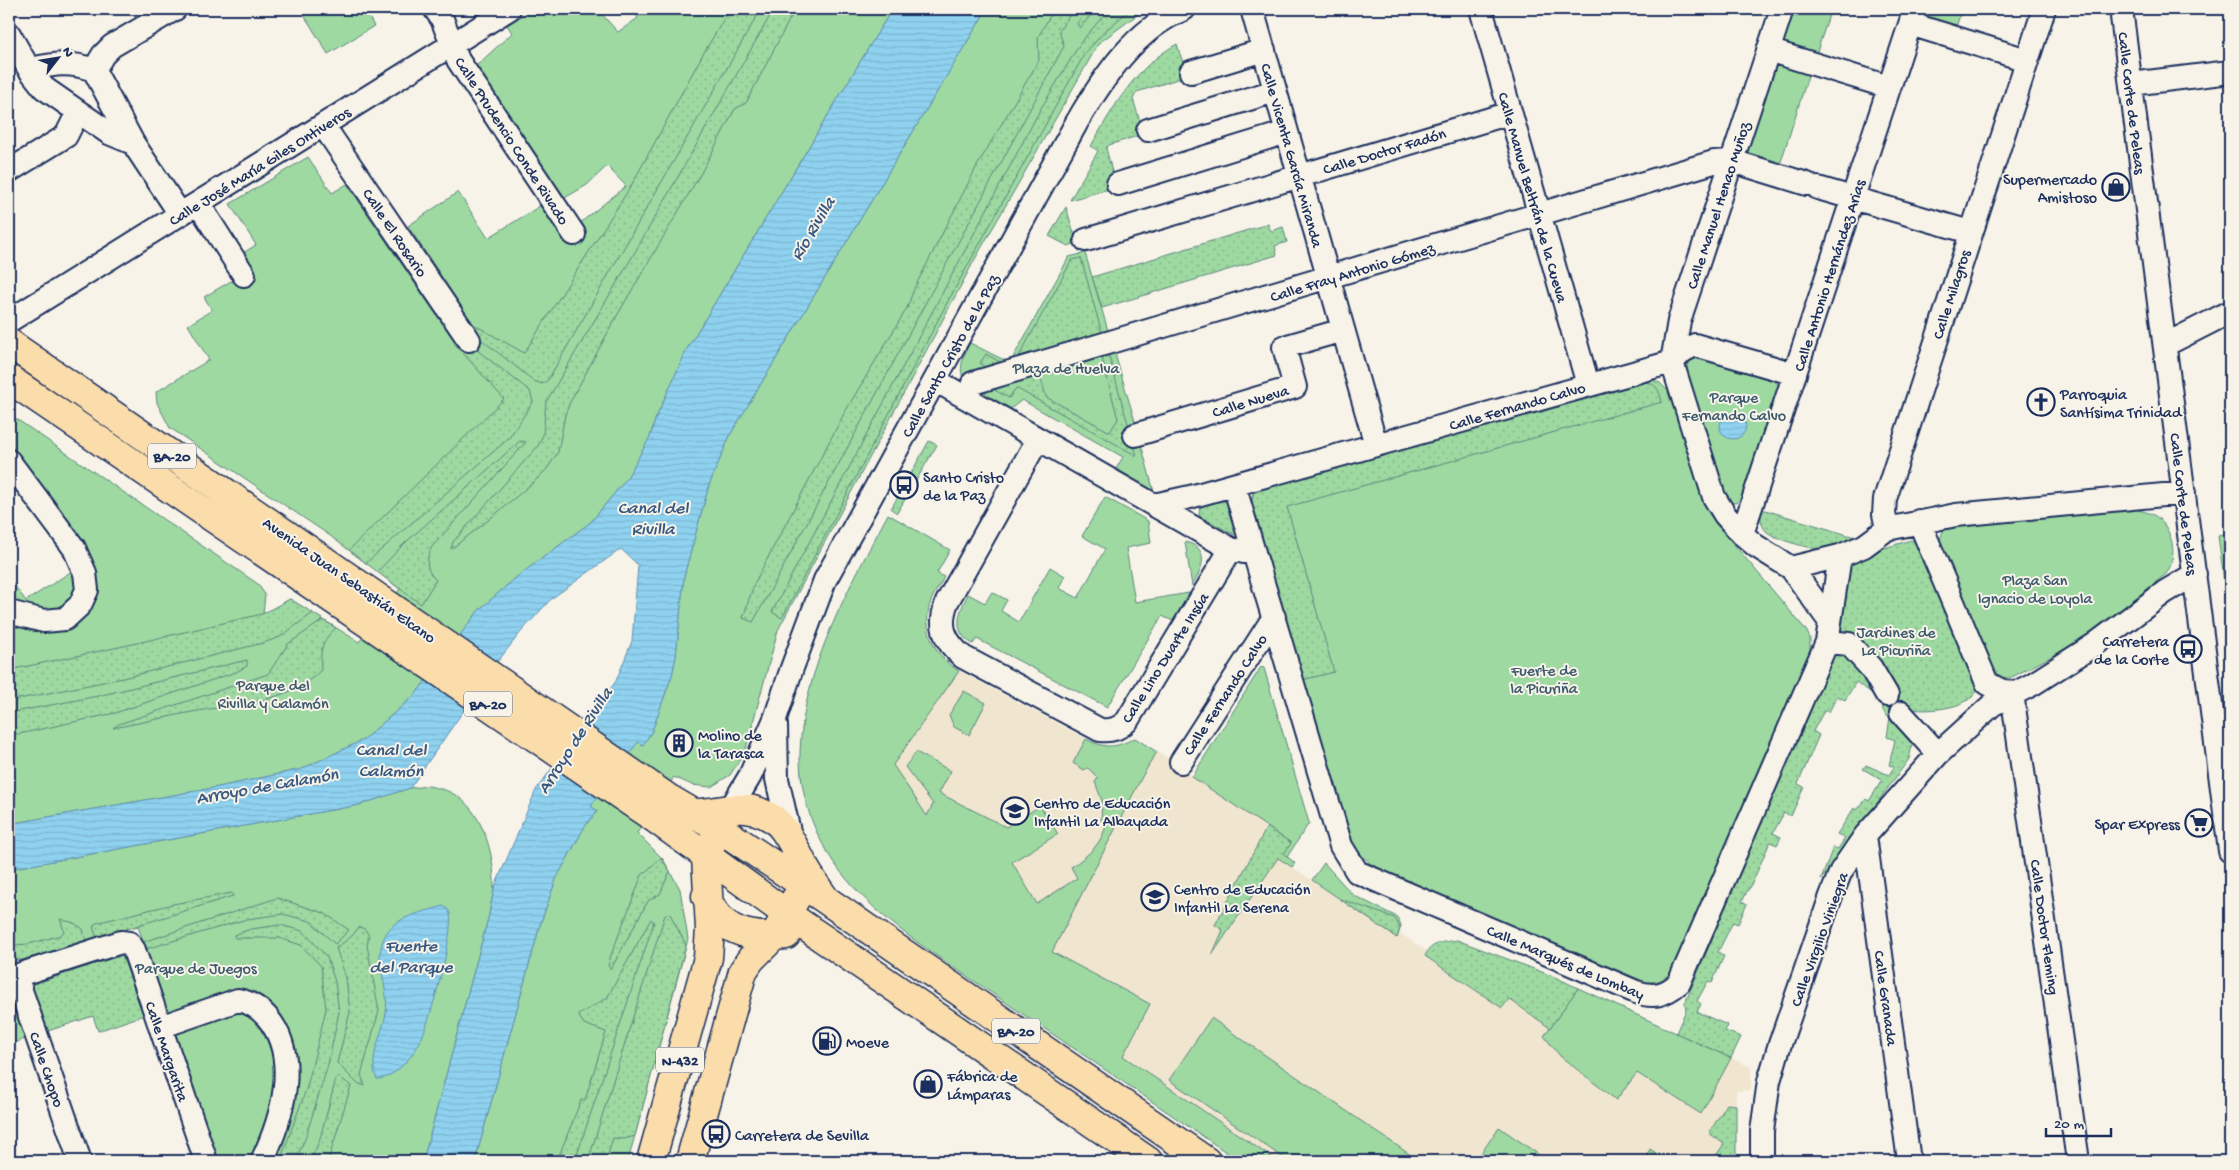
<svg xmlns="http://www.w3.org/2000/svg" width="2239" height="1170" font-family="'Gochi Hand',sans-serif">
  <style>
    .built { fill: #f0e5cf }
    .green { fill: #9dd9a0; stroke: #5c847f }
    .garden { fill: url(#garden-dots); stroke: #5c847f }
    .water { fill: url(#water-rules); stroke: #6191b6 }
    .lines { fill: none; stroke-linecap: round; stroke-linejoin: round }
    .minor-casing { stroke: #1b2f5e; stroke-width: 26 }
    .highway-casing { stroke: #1b2f5e; stroke-width: 31 }
    .minor { stroke: #f7f3e8; stroke-width: 22 }
    .highway { stroke: #fbddab; stroke-width: 28 }
    .labels { text-anchor: middle; stroke-width: 4; stroke-linejoin: round; paint-order: stroke }
    .shield { fill: #f7f3e8; stroke: #5d6a87; stroke-width: 1 }
    .shield-label { font-size: 15px; font-weight: bold; fill: #1b2f5e }
    .street-label { font-size: 16px; fill: #1b2f5e; stroke: #f7f3e8 }
    .poi-label { font-size: 16px; fill: #1b2f5e; stroke: #f7f3e8; text-anchor: start }
    .park-label { font-size: 16px; fill: #3c5a6e; stroke: #f7f3e8 }
    .water-label { font-size: 18px; font-style: italic; fill: #385882; stroke: #f7f3e8 }
  </style>
  <defs>
    <pattern id="garden-dots" width="8" height="8" patternUnits="userSpaceOnUse" patternTransform="scale(1.25)"><rect width="8" height="8" fill="#9dd9a0"/><path d="M2 2h.1M6 6h.1" fill="none" stroke="#87bb8c" stroke-width="1.8" stroke-linecap="round"/></pattern>
    <pattern id="water-rules" width="6" height="5" patternUnits="userSpaceOnUse" patternTransform="scale(1.25)"><rect width="6" height="5" fill="#8fd2f0"/><path d="M0 2.5h6" fill="none" stroke="#7bb5d0"/></pattern>
  </defs>
  <rect width="100%" height="100%" fill="#f7f3e8"/>
  <filter id="ink" filterUnits="userSpaceOnUse"><feTurbulence type="fractalNoise" baseFrequency=".02" numOctaves="2"/><feDisplacementMap in="SourceGraphic" scale="10" xChannelSelector="R" yChannelSelector="G"/><feConvolveMatrix kernelMatrix="1 2 1 2 8 2 1 2 1" color-interpolation-filters="sRGB"/></filter>
  <g filter="url(#ink)">
    <path class="built" d="M959,671L1145,770L1157,752L1163,755L1291,843L1284,854L1295,863L1292,867L1397,938L1399,933L1427,951L1425,956L1502,1008L1509,998L1550,1028L1578,988L1751,1067V1090L1736,1091V1161H1277L1031,993L884,778Z"/>
    <path class="green" d="M321,9H364L374,26L328,54L304,15Z
      M533,9H597L618,32L638,18L632,9H892L687,349L655,420L650,437L627,478L591,522L518,576L479,610L415,695L363,740L302,769L219,787L9,824V578L26,601L72,571L64,519L9,442V414L258,584L265,595L263,614L290,599L359,642L400,589L329,535L170,428L157,403L156,392L209,360L188,325L212,310L204,297L231,281L242,284L253,271L243,253L256,245L230,204L308,157L332,193L347,184L455,342L473,324L408,226L458,192L488,238L540,206L571,236L580,223L626,186L607,166L587,185L563,199L475,67L512,33L507,25Z
      M987,9H1145L1099,43L975,259L778,630L745,752L730,775L711,787L692,785L674,777L637,833L663,859L680,889L688,939L628,1161H475L540,925L556,879L585,826L597,811L591,806L638,741L643,744L652,731L672,675L676,656L684,576L709,485L730,435Z
      M1793,9H1831L1815,58L1781,43Z
      M1932,9H1962L1955,30L1928,22Z
      M1776,63L1810,70L1779,168L1745,153Z
      M1085,253L1134,418L1154,492L1116,469L1123,457L1022,400L1009,410C976,390 946,386 970,343L1010,363L1069,257Z
      M1701,357L1774,380L1778,385L1741,499L1736,503L1729,502L1727,499L1687,371C1687,361 1693,358 1701,357Z
      M1649,379L1660,383L1670,393L1705,506L1711,517L1806,630L1810,638V650L1674,969C1665,980 1656,984 1643,981L1382,872C1366,862 1357,851 1348,835L1252,502V495L1258,488Z
      M1105,497L1148,521L1151,543L1126,548L1135,602L1189,593L1173,621L1162,616L1107,707L977,639L973,644C951,632 959,612 968,594L985,603L992,592L1007,600L1001,611L1019,622L1050,567L1065,576L1059,588L1078,598L1105,549L1082,536Z
      M2133,509C2143,511 2155,513 2162,522C2174,536 2177,559 2166,574L2083,640L2010,678L2000,677L1995,674L1939,542L1943,531L1952,525Z
      M888,514L950,550L937,573L944,577C940,585 934,593 931,601C921,629 935,657 959,671L893,765L927,816L933,804L905,767L916,752L951,771L939,793L1006,827L1040,806L1058,834L1012,862L1037,904L1077,878L1071,867C1089,855 1102,844 1107,822L1101,821L1102,801L1095,782L1098,778L1088,768L1084,770L1073,763L1086,739C1106,749 1115,748 1135,738L1157,752L1144,773L1052,952L1150,1004L1123,1056L1277,1161H1239C1160,1107 1081,1053 1002,1000C946,961 882,925 840,871C814,837 799,795 800,752C803,667 849,588 888,514Z
      M2230,534V590L2226,595L2218,536Z
      M1185,542C1212,548 1202,570 1192,586Z
      M1261,667L1264,668L1309,823L1287,857L1283,854L1291,843L1192,777Z
      M964,691L986,703L969,735L954,727L949,715Z
      M429,786C436,788 445,789 452,793C483,809 495,856 494,888C493,897 490,906 489,915L423,1161H215L138,926L22,960H9V869L359,805L410,788Z
      M1324,863L1353,895L1397,917L1401,926L1397,938L1312,880Z
      M1578,988L1731,1058L1701,1114L1637,1073L1616,1100L1560,1056L1544,1036Z
      M9,994L25,1039L9,1045Z
      M1211,1018L1415,1158L1413,1161H1288L1169,1080Z
      M1499,1127L1538,1154L1533,1161H1476Z"/>
    <path class="garden" d="M730,9H761L548,380L542,384L534,381L468,329L473,324L524,353L631,186L703,54Z
      M774,9H795L746,103L735,109L701,173L618,314L570,402L565,415L558,452L547,469L535,481L486,522L451,549L453,542L538,446L543,435L546,402L631,259Z
      M1054,9H1074L1059,31L1064,46L767,597L753,622L743,618L754,584L846,410L907,308L914,289L977,166L1039,60L1038,37Z
      M1087,9H1096L1080,28L1077,24Z
      M1109,9H1131L1106,30L1085,53L947,303L782,618L772,612L1040,110L1081,42Z
      M1177,44L1187,76L1137,92L1133,99L1144,134L1109,145L1106,148L1116,187L1070,200L1098,151L1091,146C1114,106 1135,67 1177,44Z
      M1066,207L1077,243L1068,246L1049,236Z
      M1268,224L1271,231L1283,227L1287,242L1275,246L1277,255L1102,308L1092,277Z
      M1081,258L1104,341L1013,367L1072,260Z
      M460,337L530,391L533,402L509,438L366,563L349,550L504,399L454,343Z
      M1107,349L1137,456L1016,388L1009,398L993,389L992,383L1066,361L1069,367L1040,375L1046,397L1110,432L1118,419L1102,358L1073,366L1071,359Z
      M986,354L1010,368L990,373L980,363Z
      M1645,382C1658,384 1659,391 1662,402L1287,507L1334,672L1302,680L1252,502C1252,494 1255,489 1263,485L1264,489Z
      M520,441L526,442L431,548C426,562 425,569 436,580L421,604L377,572L405,543Z
      M929,441L937,445L897,513L891,509Z
      M1222,500L1228,503L1237,533L1235,535L1199,516L1200,506Z
      M1762,509L1858,538V540C1848,543 1836,548 1825,549C1812,550 1774,539 1766,531C1760,524 1760,517 1762,509Z
      M1911,540L1916,542L1978,688C1973,708 1929,712 1912,709V746L1909,759L1821,880L1833,847L1838,849L1845,838L1837,834L1854,808L1857,810L1866,799L1869,801L1882,780L1863,769L1866,765L1889,775L1894,767L1889,765L1895,740L1887,737L1890,717L1886,716L1876,696L1856,682L1845,700L1837,696L1829,712L1824,711L1813,731L1819,735L1798,784L1804,787L1791,816L1784,813L1773,833L1781,837L1777,845L1770,842L1750,888H1749L1742,901L1747,904L1738,924L1733,922L1718,952L1724,956L1712,983L1708,981L1697,1001L1701,1004L1697,1012L1727,1025L1725,1031L1741,1037L1731,1058L1676,1033L1686,1010L1685,1003L1812,703L1845,565L1854,557Z
      M290,599L313,613L280,637L263,643L123,678L9,701V670L124,646L262,614Z
      M323,620L336,628C321,641 320,650 321,670C290,703 235,704 192,712C166,717 140,723 113,728L119,724L268,674L288,644Z
      M247,660V666L236,672L115,713L19,734L9,733V713L98,696Z
      M1267,827L1291,843L1284,854L1295,863L1292,867L1278,858L1212,955L1223,930L1215,925Z
      M661,858L670,871L660,894L648,901L611,969L608,966L611,955L642,875Z
      M232,893L233,896L97,938L93,927L96,923L173,904Z
      M277,898L324,913L349,930L335,944L310,921L283,914L247,919L146,949L143,942Z
      M1340,899L1395,918L1400,928L1397,938Z
      M670,914L686,945L635,1136L624,1139L613,1138L606,1161H588L665,915Z
      M60,919L74,923L83,929L86,942L22,960H9V947L14,945L29,944L61,935L64,931Z
      M651,919L654,922L575,1161H557L581,1100H585L606,1032L584,1024L578,1015L607,998Z
      M280,925L303,931L327,957L335,982L339,1012L328,1065L305,1139L295,1161H280L307,1087L326,1009L321,966L301,945L279,938H235L234,935L251,929Z
      M359,927L365,929L369,936L367,945L379,1011L361,1075L365,1086L357,1083L337,1063L350,1012L346,978L336,948L352,936Z
      M1457,940L1555,977L1578,988L1550,1028L1509,999L1502,1008L1425,956C1431,942 1444,942 1457,940Z
      M122,955L144,1015L98,1031L93,1016L48,1031L31,985Z
      M340,1077L351,1086L328,1161H310L319,1142L336,1079Z
      M1727,1104L1736,1105V1161H1712L1724,1144L1709,1133Z
      M1650,1149L1668,1161H1656L1647,1155Z"/>
    <path class="water" d="M892,9H987L730,435L709,485L684,576L676,656L672,675L652,731L643,745L638,742L591,806L597,811L585,826L556,879L540,925L475,1161H423L489,915L494,889L536,790L616,681L632,641L638,565L621,549L551,599L521,632L498,661L410,788L359,805L9,869V824L219,787L302,769L363,740L415,695L479,610L518,576L591,522L627,478L650,437L655,420L687,349Z
      M1720 426a13 13 0 1 1 26 0a13 13 0 1 1-26 0Z
      M443,906C447,908 449,910 450,914C454,934 431,1017 422,1037C415,1054 396,1078 377,1079C367,1060 383,1033 386,1013C390,985 371,960 386,934C396,916 425,912 443,906Z"/>
    <g class="lines">
      <g class="minor-casing">
        <path id="minor" d="M435,9L442,19L458,60L574,234
          M1252,9L1376,445
          M1481,9L1588,385
          M2121,9L2230,851
          M1910,24L2027,60
          M9,34L29,69L44,88L109,133L133,143
          M1768,50L1889,87
          M29,69C55,64 69,61 94,70L133,143L180,214
          M94,70L103,55L112,46L175,9
          M1191,72L1264,50
          M2131,84L2230,72
          M323,125L469,340
          M1148,130L1275,91
          M9,171L66,136L78,112
          M1118,184L1287,132
          M1818,188L1970,232
          M198,203L244,275
          M1086,240L1510,113
          M9,321L509,9
          M2165,345L2230,312
          M935,380L1231,549L1244,552
          M973,383L1714,162L1732,161L1807,184
          M1135,435L1295,387L1284,347L1343,330
          M1038,439L947,602C938,626 944,641 963,657L1100,730C1112,731 1118,729 1127,721L1231,549
          M9,461L74,548L85,573L87,590L80,605L65,619L44,621L9,612
          M1234,485L1341,846L1357,872L1636,992C1654,998 1665,995 1679,983L1827,642L1830,622L1791,568L1756,546L1742,534L1725,515L1714,497L1672,362L1679,321L1782,9
          M1154,505L1190,497L1672,362L1683,351L1695,345L1795,374
          M1919,521L1987,683L2000,690L2012,693
          M1887,529L1884,514L1885,499L2044,9
          M1742,534L1915,9
          M1791,568L1840,556L1864,546L1887,529L1956,515L2184,493
          M1830,622L1840,556
          M1827,642L1849,644L1871,668L1887,695
          M2012,693L2078,1161
          M1901,713L1938,754
          M776,725L777,779L790,836
          M1181,762L1274,617
          M731,808L750,776L775,719L792,668L825,580L1077,122C1103,78 1135,29 1184,9
          M1865,836L1909,1161
          M16,976L80,1161
          M9,978L121,942L129,943L134,950L206,1161
          M160,1027L238,1000C250,1002 259,1008 267,1017C301,1057 282,1119 262,1161
          M1762,1161V1131L1769,1081L1779,1047L1831,896L1841,871L1865,836L1938,754L1992,705L2033,684L2094,645L2165,592L2195,574"/>
      </g>
      <g class="highway-casing">
        <path id="highway" d="M9,343L668,798L719,828L826,900
          M9,379L654,818L787,914L1148,1161
          M693,813C711,814 728,807 746,809C783,813 790,840 805,868C811,879 819,890 826,900L1206,1161
          M706,896C720,933 751,939 786,935
          M651,1161L708,958L710,929L706,857L711,844
          M690,1161L743,971L751,959L774,936L796,898"/>
      </g>
      <use href="#minor" class="minor"/>
      <use href="#highway" class="highway"/>
    </g>
  </g>
  <defs>
    <g id="shop-ring" transform="scale(1.4375)"><circle r="9.5" fill="#f7f3e8" stroke="#1b2f5e" stroke-width="1.5"/><path d="M-5-2.5h2.3a2.7 3.5 0 0 1 5.4 0H5L5.5 6h-11ZM-1.5-2.5h3a1.5 2.3 0 0 0-3 0Z" fill="#1b2f5e"/></g>
    <g id="church-ring" transform="scale(1.4375)"><circle r="9.5" fill="#f7f3e8" stroke="#1b2f5e" stroke-width="1.5"/><path d="M-1.2-6h2.4v3.5h3.3v2.4h-3.3V6h-2.4V-.1h-3.3v-2.4h3.3Z" fill="#1b2f5e"/></g>
    <g id="bus-ring" transform="scale(1.4375)"><circle r="9.5" fill="#f7f3e8" stroke="#1b2f5e" stroke-width="1.5"/><path d="M-5-6H5V4H4V6H2V4H-2V6H-4V4H-5ZM-3.5-4V0h7V-4ZM-3.5 1.2v1.5H-2V1.2ZM2 1.2v1.5H3.5V1.2Z" fill="#1b2f5e"/></g>
    <g id="building-ring" transform="scale(1.4375)"><circle r="9.5" fill="#f7f3e8" stroke="#1b2f5e" stroke-width="1.5"/><path d="M-4-6H4V6H1V3H-1V6H-4ZM-2.5-4.3h1.7v1.8h-1.7ZM.8-4.3h1.7v1.8H.8ZM-2.5-1h1.7V.8h-1.7ZM.8-1h1.7V.8H.8Z" fill="#1b2f5e"/></g>
    <g id="school-ring" transform="scale(1.4375)"><circle r="9.5" fill="#f7f3e8" stroke="#1b2f5e" stroke-width="1.5"/><path d="M0-5L7-2L0 1L-7-2ZM-4 1L0 2.5L4 1V4Q0 6-4 4Z" fill="#1b2f5e"/></g>
    <g id="supermarket-ring" transform="scale(1.4375)"><circle r="9.5" fill="#f7f3e8" stroke="#1b2f5e" stroke-width="1.5"/><path d="M-6-5.5h2.5l.6 2H6L4.5 2H-2.5L-4.4-4H-6ZM-1.5 3.2a1.3 1.3 0 1 0 .1 0ZM3 3.2a1.3 1.3 0 1 0 .1 0Z" fill="#1b2f5e"/></g>
    <g id="fuel-ring" transform="scale(1.4375)"><circle r="9.5" fill="#f7f3e8" stroke="#1b2f5e" stroke-width="1.5"/><path d="M-5.5-6h7V0h2V4h1.3V-2.5L3-4.5l.8-.8L6-3V5H2.5V1h-1V6h-7ZM-4.2-4.7v3.2H.2V-4.7Z" fill="#1b2f5e"/></g>
  </defs>
  <g fill-rule="evenodd">
    <use href="#shop-ring" x="2116" y="187"/>
    <use href="#church-ring" x="2041" y="402"/>
    <use href="#bus-ring" x="904" y="485"/>
    <use href="#bus-ring" x="2188" y="649"/>
    <use href="#building-ring" x="679" y="743"/>
    <use href="#school-ring" x="1015" y="811"/>
    <use href="#supermarket-ring" x="2199" y="823"/>
    <use href="#school-ring" x="1155" y="897"/>
    <use href="#fuel-ring" x="827" y="1041"/>
    <use href="#shop-ring" x="928" y="1084"/>
    <use href="#bus-ring" x="716" y="1134"/>
  </g>
  <g class="labels">
    <g class="shield">
      <rect x="148" y="443.5" width="48" height="25" rx="4"/>
      <rect x="464" y="691.5" width="48" height="25" rx="4"/>
      <rect x="992" y="1018.5" width="48" height="25" rx="4"/>
      <rect x="656" y="1047.5" width="48" height="25" rx="4"/>
    </g>
    <g class="shield-label">
      <text x="172" y="461">BA-20</text>
      <text x="488" y="709">BA-20</text>
      <text x="1016" y="1036">BA-20</text>
      <text x="680" y="1065">N-432</text>
    </g>
    <g class="street-label">
      <text transform="translate(2133 103) rotate(83)" y="6">Calle Corte de Peleas</text>
      <text transform="translate(513 140) rotate(57)" y="6">Calle Prudencio Conde Rivado</text>
      <text transform="translate(1384 150) rotate(-17)" y="6">Calle Doctor Fadón</text>
      <text transform="translate(1293 155) rotate(74)" y="6">Calle Vicenta García Miranda</text>
      <text transform="translate(259 165) rotate(-32)" y="6">Calle José María Giles Ontiveros</text>
      <text transform="translate(1534 197) rotate(74)" y="6">Calle Manuel Beltrán de la Cueva</text>
      <text transform="translate(1717 205) rotate(-72)" y="6">Calle Manuel Henao Muñoz</text>
      <text transform="translate(396 232) rotate(56)" y="6">Calle El Rosario</text>
      <text transform="translate(1352 271) rotate(-17)" y="6">Calle Fray Antonio Gómez</text>
      <text transform="translate(1828 275) rotate(-72)" y="6">Calle Antonio Hernández Arias</text>
      <text transform="translate(1950 294) rotate(-72)" y="6">Calle Milagros</text>
      <text transform="translate(949 355) rotate(-61)" y="6">Calle Santo Cristo de la Paz</text>
      <text transform="translate(1250 400) rotate(-17)" y="6">Calle Nueva</text>
      <text transform="translate(1517 405) rotate(-16)" y="6">Calle Fernando Calvo</text>
      <text transform="translate(2185 504) rotate(83)" y="6">Calle Corte de Peleas</text>
      <text transform="translate(350 579) rotate(35)" y="6">Avenida Juan Sebastián Elcano</text>
      <text transform="translate(1164 657) rotate(-58)" y="6">Calle Lino Duarte Insúa</text>
      <text transform="translate(1224 694) rotate(-57)" y="6">Calle Fernando Calvo</text>
      <text transform="translate(2046 927) rotate(82)" y="6">Calle Doctor Fleming</text>
      <text transform="translate(1818 939) rotate(-70)" y="6">Calle Virgilio Viniegra</text>
      <text transform="translate(1566 961) rotate(23)" y="6">Calle Marqués de Lombay</text>
      <text transform="translate(1887 998) rotate(82)" y="6">Calle Granada</text>
      <text transform="translate(168 1051) rotate(71)" y="6">Calle Margarita</text>
      <text transform="translate(48 1069) rotate(71)" y="6">Calle Chopo</text>
    </g>
    <g class="poi-label">
      <text x="2097" y="184" text-anchor="end">Supermercado<tspan x="2097" dy="18">Amistoso</tspan></text>
      <text x="2060" y="399">Parroquia<tspan x="2060" dy="18">Santísima Trinidad</tspan></text>
      <text x="923" y="482">Santo Cristo<tspan x="923" dy="18">de la Paz</tspan></text>
      <text x="2169" y="646" text-anchor="end">Carretera<tspan x="2169" dy="18">de la Corte</tspan></text>
      <text x="698" y="740">Molino de<tspan x="698" dy="18">la Tarasca</tspan></text>
      <text x="1034" y="808">Centro de Educación<tspan x="1034" dy="18">Infantil La Albayada</tspan></text>
      <text x="2180" y="829" text-anchor="end">Spar Express</text>
      <text x="1174" y="894">Centro de Educación<tspan x="1174" dy="18">Infantil La Serena</tspan></text>
      <text x="846" y="1047">Moeve</text>
      <text x="947" y="1081">Fábrica de<tspan x="947" dy="18">Lámparas</tspan></text>
      <text x="735" y="1140">Carretera de Sevilla</text>
    </g>
    <g class="park-label">
      <text x="1066" y="373">Plaza de Huelva</text>
      <text x="1734" y="402">Parque<tspan x="1734" dy="18">Fernando Calvo</tspan></text>
      <text x="2035" y="585">Plaza San<tspan x="2035" dy="18">Ignacio de Loyola</tspan></text>
      <text x="1896" y="637">Jardines de<tspan x="1896" dy="18">La Picuriña</tspan></text>
      <text x="1544" y="675">Fuerte de<tspan x="1544" dy="18">la Picuriña</tspan></text>
      <text x="273" y="690">Parque del<tspan x="273" dy="18">Rivilla y Calamón</tspan></text>
      <text x="196" y="973">Parque de Juegos</text>
    </g>
    <g class="water-label">
      <text transform="translate(812 228) rotate(-59)" y="6">Río Rivilla</text>
      <text x="653" y="513">Canal del<tspan x="653" dy="21">Rivilla</tspan></text>
      <text transform="translate(574 740) rotate(-57)" y="6">Arroyo de Rivilla</text>
      <text x="391" y="755">Canal del<tspan x="391" dy="21">Calamón</tspan></text>
      <text transform="translate(267 785) rotate(-10)" y="6">Arroyo de Calamón</text>
      <text x="411" y="951">Fuente<tspan x="411" dy="21">del Parque</tspan></text>
    </g>
  </g>
  <rect width="2239" height="1170" fill="none" stroke="#f7f3e8" stroke-width="30"/>
  <rect x="15" y="15" width="2209" height="1140" fill="none" stroke="#1b2f5e" stroke-width="2" filter="url(#ink)"/>
  <g transform="translate(58 58) rotate(59)" stroke="#f7f3e8" stroke-width="4" paint-order="stroke">
  <path d="M0-4L9 19L0 12L-9 19Z" fill="#1b2f5e"/>
  <text y="-8" font-size="14" font-weight="bold" text-anchor="middle" fill="#1b2f5e">N</text>
  </g>
  <path d="M2046 1128v8h65v-8" fill="none" stroke="#1b2f5e" stroke-width="2.5"/>
  <text x="2054" y="1128" font-size="15" fill="#1b2f5e" stroke="#f7f3e8" stroke-width="4" paint-order="stroke">20 m</text>
</svg>
